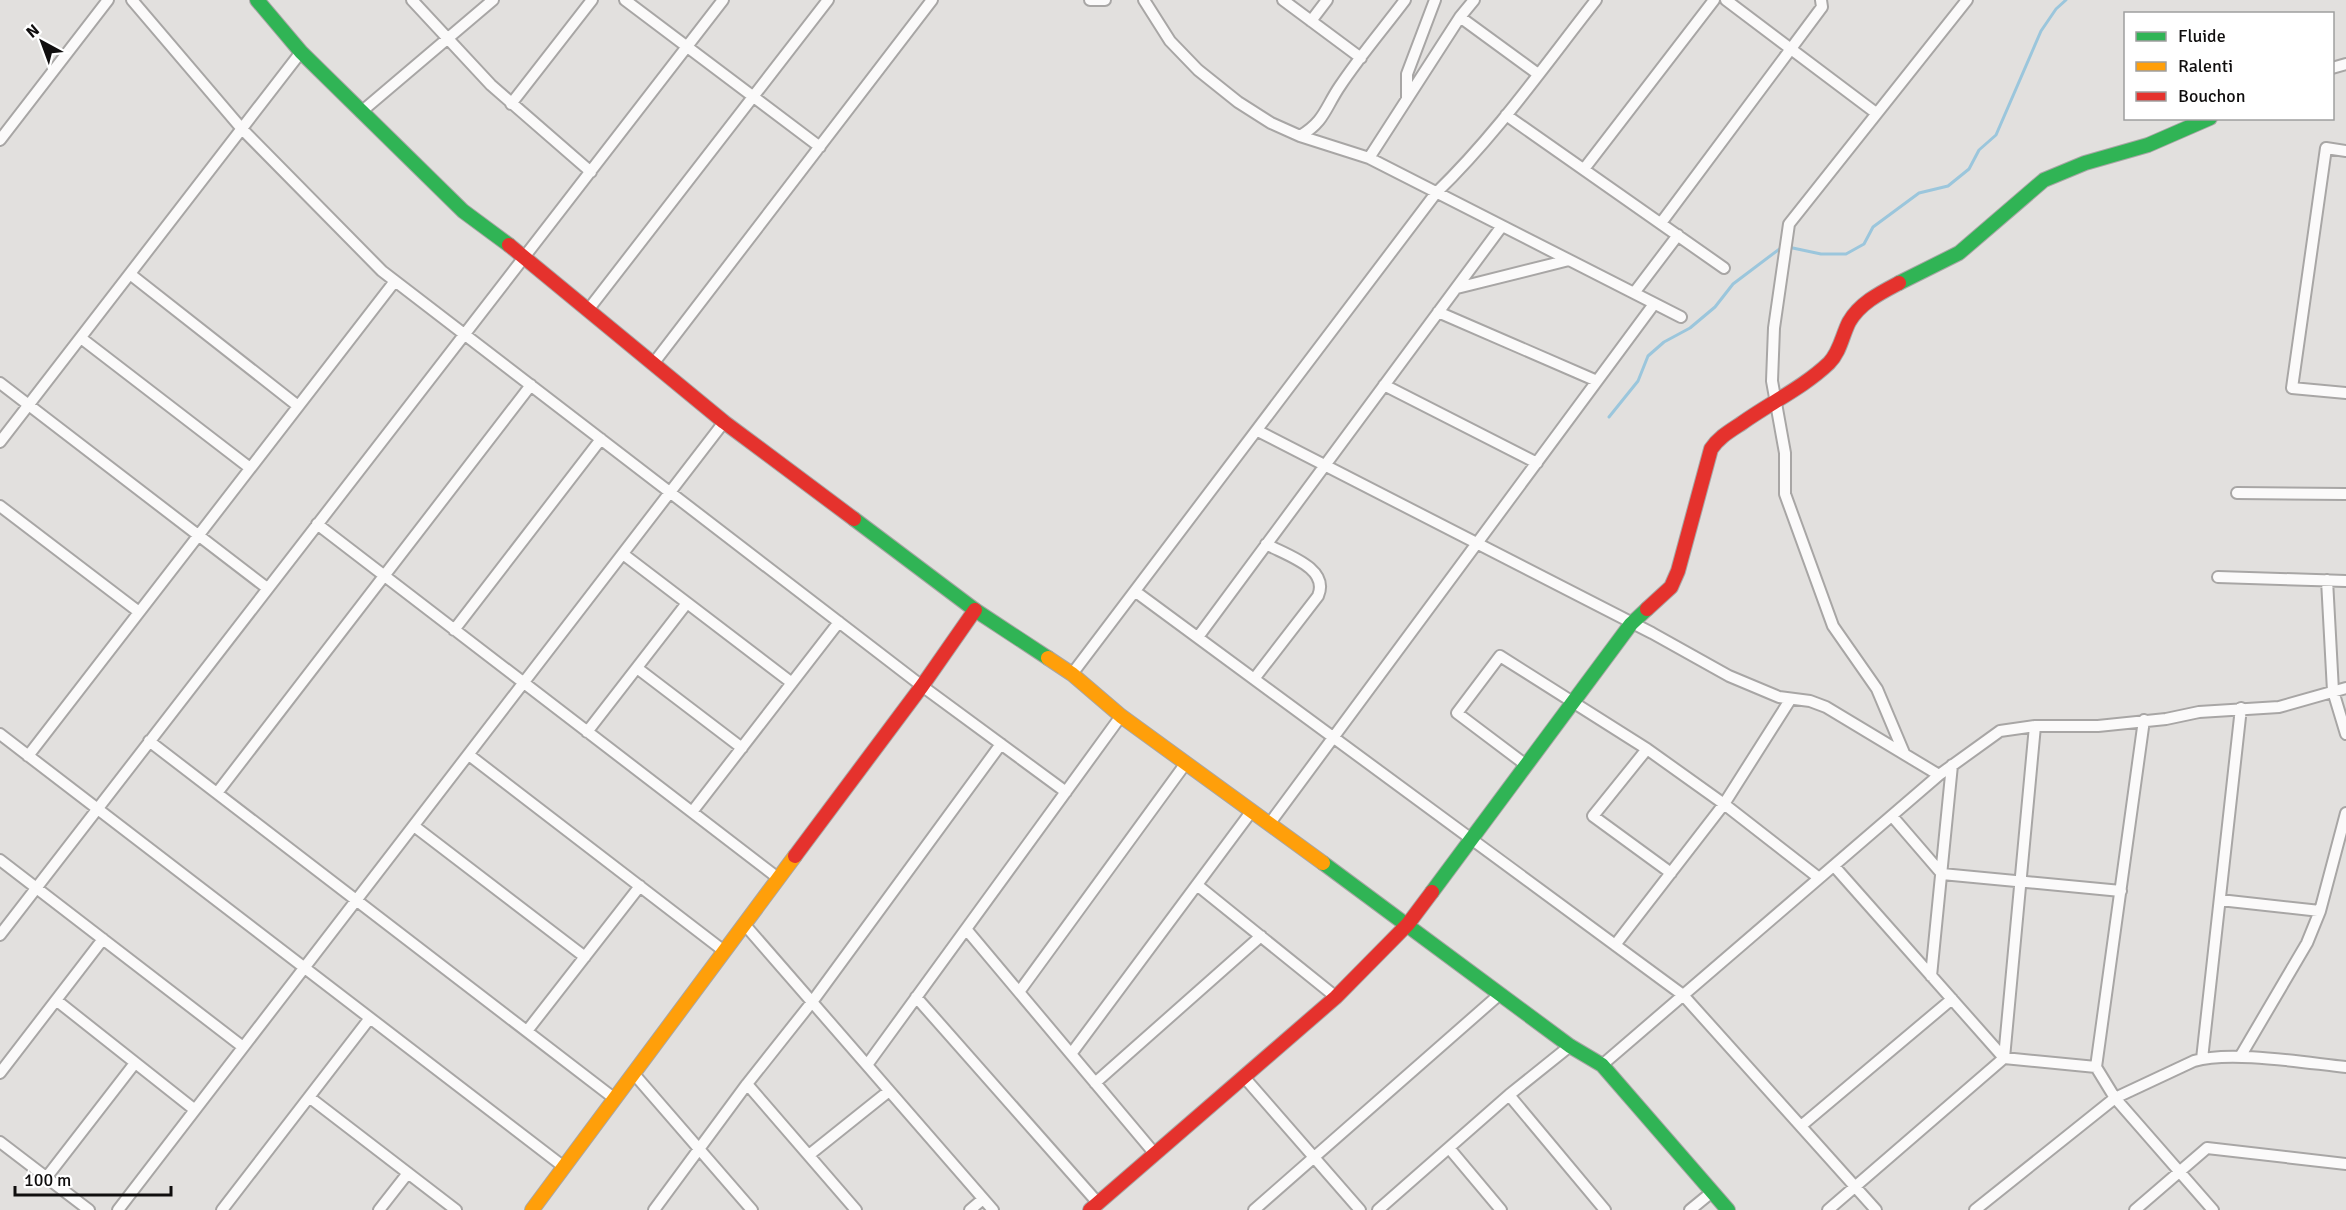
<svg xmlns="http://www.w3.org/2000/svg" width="2346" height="1210" font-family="Signika,sans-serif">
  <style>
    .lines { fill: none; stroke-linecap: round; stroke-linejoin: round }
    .stream { stroke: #9bc6dc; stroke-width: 3 }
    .street-casing { stroke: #a8a6a5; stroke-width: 14 }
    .fast-casing { stroke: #a8a6a5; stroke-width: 16 }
    .slow-casing { stroke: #a8a6a5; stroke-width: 16 }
    .jam-casing { stroke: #a8a6a5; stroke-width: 16 }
    .street { stroke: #fbfafa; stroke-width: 10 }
    .fast { stroke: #30b455; stroke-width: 14 }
    .slow { stroke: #ff9f0a; stroke-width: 14 }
    .jam { stroke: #e5322d; stroke-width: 14 }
  </style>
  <rect width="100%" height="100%" fill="#e2e0de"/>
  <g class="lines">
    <path class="stream" d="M1788,247L1821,254H1846L1864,244L1873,227L1919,193L1948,186L1969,169L1979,150L1996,135L2041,31L2056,9L2066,0
      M1609,417L1638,381L1648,356L1664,342L1690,328L1715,307L1733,284L1782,247"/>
    <g class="street-casing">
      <path id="street" d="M132,0L242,129L382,271L922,686L1066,792
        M412,0L491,85L591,172
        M625,0L820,147
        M1090,0H1105
        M1144,0L1170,41L1198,70L1238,102L1271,123L1300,136L1369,158L1681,317
        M1283,0L1361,58
        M1726,0L1876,113
        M1460,17L1538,74
        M1311,21L1327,0
        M2332,68L2346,64
        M1407,99V74L1435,0
        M511,104L592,0
        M361,112L493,0
        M1506,115L1724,268
        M1300,136C1325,121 1325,108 1340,86C1360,56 1384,28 1405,0
        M0,140L108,0
        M2346,151L2326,148L2292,388L2346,393
        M1369,158L1460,17L1474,0
        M1584,169L1714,0
        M1661,223L1822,7L1821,0
        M130,274L298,406
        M1457,288L1569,260
        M1634,293L1678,235
        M588,310L828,0
        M1438,312L1597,381
        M81,338L250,468
        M653,364L932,0
        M0,383L267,588
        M1384,385L1537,463
        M1258,431L1652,633L1729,676L1779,697L1810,701L1826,707L1939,775
        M0,442L301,52
        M2237,493L2346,494
        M0,506L139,612
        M317,524L778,878
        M623,554L792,683
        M2218,577L2346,581
        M2327,580L2333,691L2346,734
        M1136,592L1683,995L1876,1210
        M454,630L601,439
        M1198,637L1502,226
        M637,668L742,748
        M1072,674L1436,193C1496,135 1545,65 1596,0
        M1254,679L1318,596C1330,568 1286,555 1266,544
        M2144,720L2096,1067L2115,1098L2213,1210
        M587,732L687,603
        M0,734L564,1167
        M149,741L615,1099
        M1647,749L1593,816L1671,873
        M1904,753L1877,689L1833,626L1785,494V453L1772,381L1774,328L1789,224L1967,0
        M469,755L724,951
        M28,756L395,281
        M1526,765L1457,713L1500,656L1647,749L1724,804L1819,878
        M217,793L531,385
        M692,812L839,622
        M1892,816L1942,874L2121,891
        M1270,823L1654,304
        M414,826L585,957
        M0,860L243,1047
        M1834,866L2004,1058L2096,1067
        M1197,885L1336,997
        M2220,900L2320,911
        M745,925L993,1210
        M966,929L1155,1154
        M0,935L723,0
        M1615,945L1724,804L1790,700
        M1931,976L1952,765
        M1019,992L1186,763
        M916,997L1098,1203
        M56,1000L195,1110
        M527,1031L640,886
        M1071,1054L1251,812
        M2240,1057L2307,943L2320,911L2346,813
        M2202,1059L2241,708
        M867,1065L1121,716
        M1602,1065L1939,775L2000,731L2035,726H2098L2166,719L2199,712L2279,707L2346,688
        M0,1073L103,939
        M634,1074L752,1210
        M1244,1077L1360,1210
        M1095,1083L1261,936
        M747,1084L856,1210
        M1509,1095L1605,1210
        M309,1097L456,1210
        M1801,1126L1952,999
        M0,1142L89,1210
        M1449,1148L1501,1210
        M809,1155L889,1091
        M46,1178L135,1063
        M118,1210L724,422
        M222,1210L370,1018
        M379,1210L408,1173
        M654,1210L747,1084L812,1002L1001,744
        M970,1210L983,1199
        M1254,1210L1500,994
        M1378,1210L1509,1095L1570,1046
        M1690,1210L1712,1192
        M1828,1210L2004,1058L2035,726
        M1975,1210L2115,1098L2194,1061C2230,1050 2306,1063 2346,1067
        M2135,1210L2207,1148L2346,1164"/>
    </g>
    <g class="fast-casing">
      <path id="fast" d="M257,0L301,52L463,211L509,245
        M1899,283L1959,253L2044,180L2085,163L2148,145L2210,118
        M854,519L975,610L1048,658
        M1323,863L1570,1046L1602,1065L1728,1210
        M1432,892L1631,624L1647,609"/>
    </g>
    <g class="slow-casing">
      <path id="slow" d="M1048,658L1072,674L1121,716L1323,863
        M532,1210L795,856"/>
    </g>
    <g class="jam-casing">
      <path id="jam" d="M509,245L724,422L854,519
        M1647,609L1671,587L1678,571L1711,449C1719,437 1730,431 1742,423C1770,403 1804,387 1829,363C1840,352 1842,336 1849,322C1860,303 1880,293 1899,283
        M795,856L922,686L975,610
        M1090,1210L1336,997L1408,924L1432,892"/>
    </g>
    <use href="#street" class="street"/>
    <use href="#fast" class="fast"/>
    <use href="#slow" class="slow"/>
    <use href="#jam" class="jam"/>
  </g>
  <rect x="2124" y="12" width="210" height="108" fill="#ffffff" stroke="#9f9f9f" stroke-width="1.5"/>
  <rect x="2136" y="32" width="30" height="9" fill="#30b455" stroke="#9f9f9f" stroke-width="1.5"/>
  <text x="2178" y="42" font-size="18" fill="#100e0e">Fluide</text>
  <rect x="2136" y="62" width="30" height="9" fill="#ff9f0a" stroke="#9f9f9f" stroke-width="1.5"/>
  <text x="2178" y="72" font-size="18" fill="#100e0e">Ralenti</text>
  <rect x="2136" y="92" width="30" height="9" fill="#e5322d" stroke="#9f9f9f" stroke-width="1.5"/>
  <text x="2178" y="102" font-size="18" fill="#100e0e">Bouchon</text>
  <g transform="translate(42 42) rotate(319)" stroke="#ffffff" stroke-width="4.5" paint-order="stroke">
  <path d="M0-4.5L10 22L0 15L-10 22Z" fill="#100e0e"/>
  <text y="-9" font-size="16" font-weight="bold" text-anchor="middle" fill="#100e0e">N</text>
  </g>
  <path d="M15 1186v9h156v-9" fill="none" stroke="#100e0e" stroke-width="3"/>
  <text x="24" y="1186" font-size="18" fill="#100e0e" stroke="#ffffff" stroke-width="4.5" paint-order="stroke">100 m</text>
</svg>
